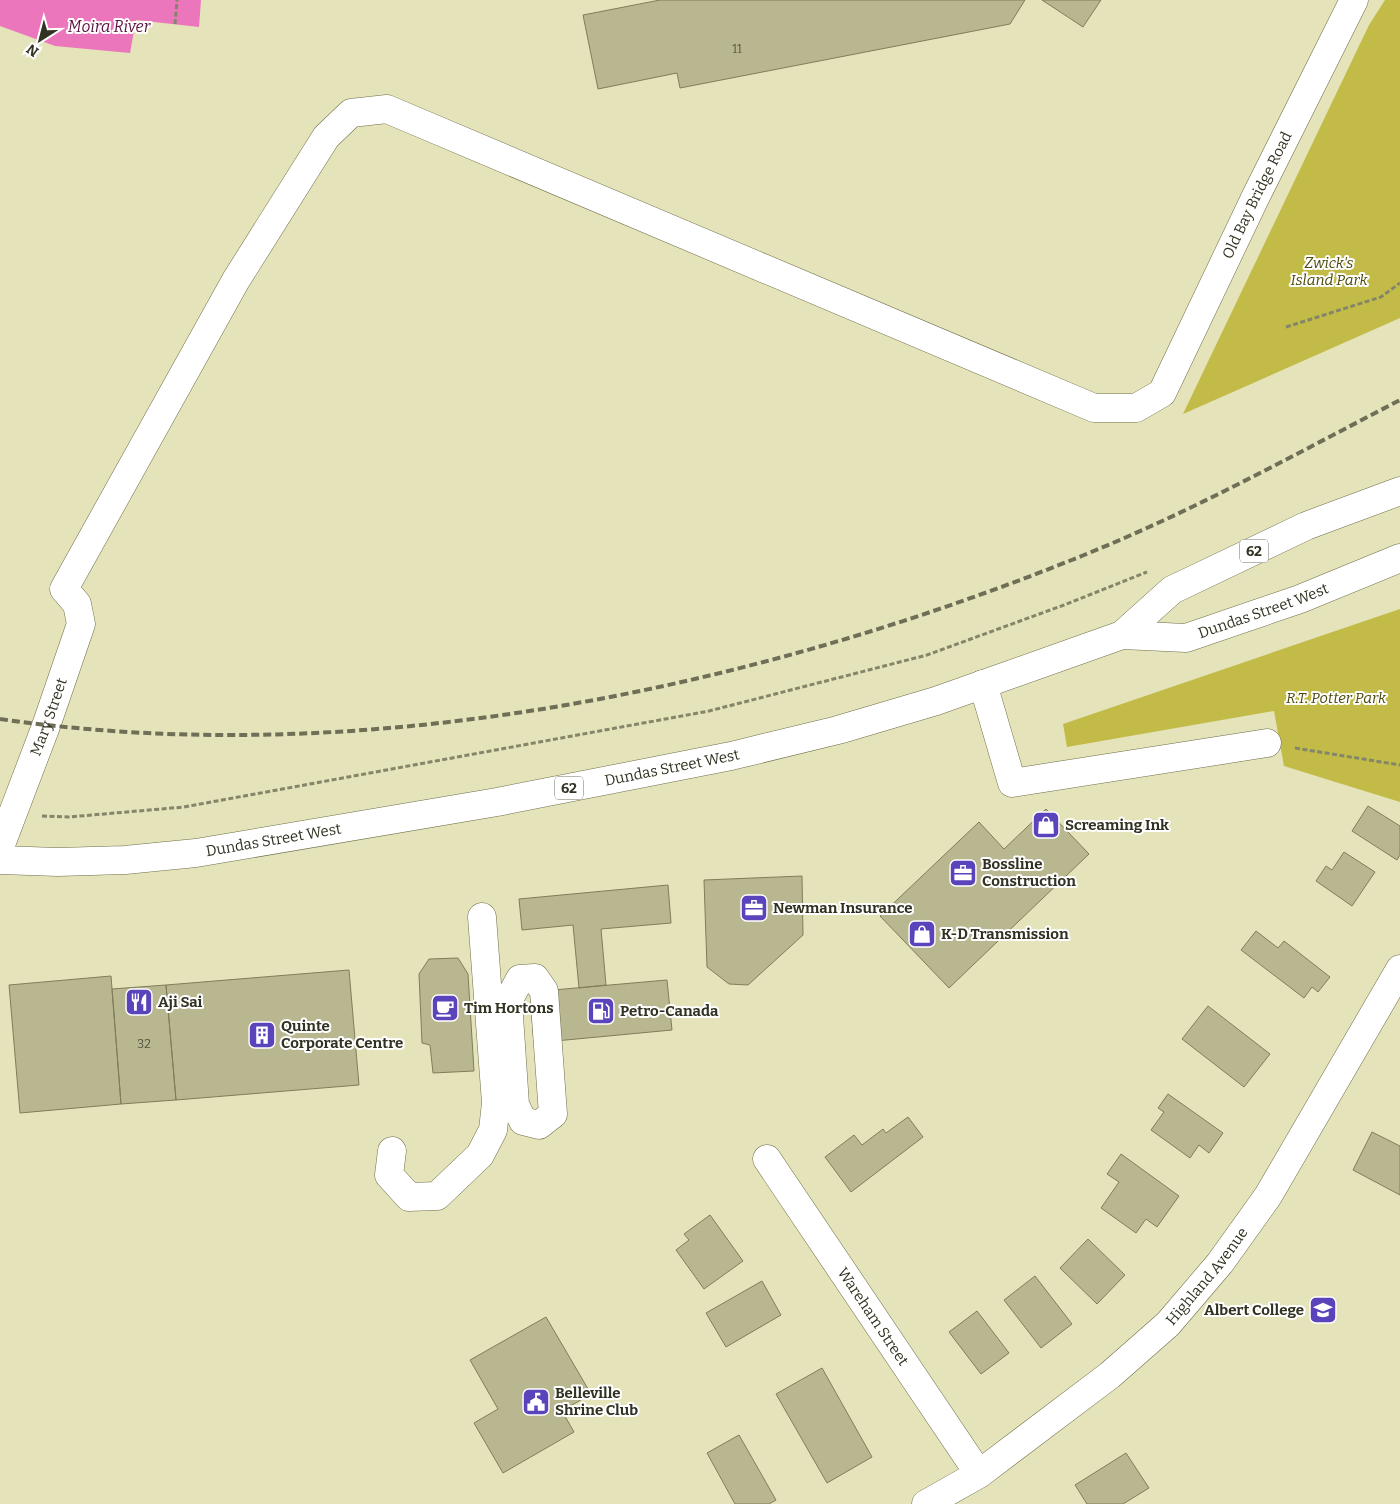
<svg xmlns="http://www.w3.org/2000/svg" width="1400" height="1504" font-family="Bitter,serif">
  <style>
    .green { fill: #c2bb47 }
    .water { fill: #ec76bb }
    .building { fill: #b8b790; stroke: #807e59 }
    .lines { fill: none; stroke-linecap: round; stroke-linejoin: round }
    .minor-casing { stroke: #6f6e49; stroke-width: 29 }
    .major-casing { stroke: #6f6e49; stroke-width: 29 }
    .path { stroke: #858569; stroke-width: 3; stroke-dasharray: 5 2.5; stroke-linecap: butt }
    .minor { stroke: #fff; stroke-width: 28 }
    .major { stroke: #fff; stroke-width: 28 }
    .rail { stroke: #6f6e56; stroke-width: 4; stroke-dasharray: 8 4; stroke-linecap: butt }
    .labels { text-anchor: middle; stroke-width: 4; stroke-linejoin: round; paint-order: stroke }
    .number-label { font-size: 12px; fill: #54533e }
    .shield { fill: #fff; stroke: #707064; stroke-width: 1 }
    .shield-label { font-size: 14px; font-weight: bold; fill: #323222 }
    .street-label { font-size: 15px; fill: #323222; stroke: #fff }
    .park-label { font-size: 15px; font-style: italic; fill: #4d490c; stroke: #fff }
    .poi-label { font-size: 15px; font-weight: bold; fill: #323222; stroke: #fff; text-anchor: start }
    .water-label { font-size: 16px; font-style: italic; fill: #5b1141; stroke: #fff }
  </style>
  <rect width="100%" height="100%" fill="#e4e3ba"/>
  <path class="green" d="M1385,0H1400V318L1183,414L1369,25Z
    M1400,609V802L1284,766L1274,711L1067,747L1063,724Z"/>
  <path class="water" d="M0,0H201L199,27L136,20L130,53L55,46L0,26Z"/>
  <path class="building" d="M660,0H1025L1010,24L680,88L677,73L598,89L583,15Z
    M1042,0H1101L1083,27Z
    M1368,806L1400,826V855L1397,860L1352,831Z
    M1046,809L1089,854L949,988L880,916L979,822L1004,849Z
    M1344,852L1375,872L1352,906L1316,881L1326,866L1332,870Z
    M802,876L803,935L748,985L729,984L707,967L704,880Z
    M668,885L671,923L601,929L606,985L579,988L573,925L522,930L519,899Z
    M1256,931L1278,948L1284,941L1330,977L1318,992L1312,987L1304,998L1241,950Z
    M458,958L468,974L474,1071L433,1073L430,1045L422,1043L419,974L429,959Z
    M349,970L359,1085L176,1100L166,985Z
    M111,976L121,1104L20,1113L9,985Z
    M667,980L672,1030L534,1043L530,992Z
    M166,985L176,1100L121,1104L112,989Z
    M1208,1006L1270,1054L1244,1087L1182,1039Z
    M1168,1094L1223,1133L1209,1153L1199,1145L1190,1158L1151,1130L1164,1112L1158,1108Z
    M908,1117L923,1137L851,1192L825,1157L854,1135L862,1145L883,1129L886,1133Z
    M1372,1132L1400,1146V1195L1353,1170Z
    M1121,1154L1179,1196L1157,1227L1146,1219L1136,1233L1101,1208L1119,1182L1107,1174Z
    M710,1215L743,1261L704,1289L676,1250L689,1240L684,1234Z
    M1088,1239L1125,1275L1097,1304L1060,1268Z
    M1035,1276L1072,1324L1041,1348L1004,1300Z
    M762,1281L781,1315L726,1347L706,1313Z
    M977,1311L1009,1353L981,1374L949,1332Z
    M546,1317L591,1394L562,1411L574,1432L503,1473L474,1423L498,1409L470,1360Z
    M822,1368L872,1457L827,1483L776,1394Z
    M739,1435L776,1500L769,1504H735L707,1453Z
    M1126,1453L1149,1488L1123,1504H1087L1075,1485Z"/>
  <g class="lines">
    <g class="minor-casing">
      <g id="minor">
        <path d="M983,684L1012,783L1267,743"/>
        <path id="s1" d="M0,847L46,726L81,624L77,604L64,589L236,280L326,137L351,113L387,109L1094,408H1136L1162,393L1256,196L1354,0"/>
        <path d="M535,978L544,991L553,1114L539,1125L523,1121L515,1105L508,1001L520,979Z"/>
        <path d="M392,1151L389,1175L409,1197L437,1196L480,1155L493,1130L496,1103L482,917"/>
        <path id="s2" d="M767,1159L979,1474"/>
        <path id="s3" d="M926,1504L979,1474L1110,1375L1168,1324L1220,1263L1268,1196L1400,969"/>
      </g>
    </g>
    <g class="major-casing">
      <g id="major">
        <path id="s4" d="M1122,635L1186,638L1300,599L1400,558"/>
        <path id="s5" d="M0,860L58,862L125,860L196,853L497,802L731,756L838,730L936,701L1122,635L1172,590L1306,526L1400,491"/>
      </g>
    </g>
    <path class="path" d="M175,24L177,0
      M1286,327L1381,297L1400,283
      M1295,748L1400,765
      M42,816L69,817L184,807L709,711L927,655L1064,605L1147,572"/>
    <use href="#minor" class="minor"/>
    <use href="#major" class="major"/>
    <path class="rail" d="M0,719C360,771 749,691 1084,555C1193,511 1296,454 1400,400"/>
  </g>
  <defs>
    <g id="shop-square" transform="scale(1.4375)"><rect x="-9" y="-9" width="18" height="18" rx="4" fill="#5a43bb" stroke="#fff"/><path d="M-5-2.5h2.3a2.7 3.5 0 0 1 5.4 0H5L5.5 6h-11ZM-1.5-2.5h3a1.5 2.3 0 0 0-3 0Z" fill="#fff"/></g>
    <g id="office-square" transform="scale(1.4375)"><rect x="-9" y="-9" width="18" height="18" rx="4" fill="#5a43bb" stroke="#fff"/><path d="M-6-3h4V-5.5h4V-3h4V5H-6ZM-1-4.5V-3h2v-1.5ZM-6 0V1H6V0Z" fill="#fff"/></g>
    <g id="restaurant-square" transform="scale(1.4375)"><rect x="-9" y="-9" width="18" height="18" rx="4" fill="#5a43bb" stroke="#fff"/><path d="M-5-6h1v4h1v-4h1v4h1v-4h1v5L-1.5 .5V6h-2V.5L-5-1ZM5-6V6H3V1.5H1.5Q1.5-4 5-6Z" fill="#fff"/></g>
    <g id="cafe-square" transform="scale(1.4375)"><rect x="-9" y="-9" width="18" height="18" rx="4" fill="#5a43bb" stroke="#fff"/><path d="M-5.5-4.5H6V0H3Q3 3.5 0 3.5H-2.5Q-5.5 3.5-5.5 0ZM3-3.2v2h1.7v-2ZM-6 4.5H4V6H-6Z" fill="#fff"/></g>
    <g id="fuel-square" transform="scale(1.4375)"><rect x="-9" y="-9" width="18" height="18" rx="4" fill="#5a43bb" stroke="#fff"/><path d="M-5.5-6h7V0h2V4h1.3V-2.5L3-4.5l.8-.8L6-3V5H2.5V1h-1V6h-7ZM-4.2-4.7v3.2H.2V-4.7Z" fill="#fff"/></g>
    <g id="building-square" transform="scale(1.4375)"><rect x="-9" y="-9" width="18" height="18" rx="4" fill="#5a43bb" stroke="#fff"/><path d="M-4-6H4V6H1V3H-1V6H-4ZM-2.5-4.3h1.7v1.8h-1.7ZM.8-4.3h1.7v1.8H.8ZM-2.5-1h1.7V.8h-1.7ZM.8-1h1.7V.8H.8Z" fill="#fff"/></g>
    <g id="school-square" transform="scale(1.4375)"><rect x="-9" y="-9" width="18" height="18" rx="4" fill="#5a43bb" stroke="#fff"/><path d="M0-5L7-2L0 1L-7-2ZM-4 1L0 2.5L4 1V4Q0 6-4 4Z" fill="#fff"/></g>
    <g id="civic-square" transform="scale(1.4375)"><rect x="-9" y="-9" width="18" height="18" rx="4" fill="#5a43bb" stroke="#fff"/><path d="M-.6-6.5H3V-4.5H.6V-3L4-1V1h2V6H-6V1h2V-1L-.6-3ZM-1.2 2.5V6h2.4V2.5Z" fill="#fff"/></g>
  </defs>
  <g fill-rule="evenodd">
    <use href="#shop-square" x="1046" y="825"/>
    <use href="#office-square" x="963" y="873"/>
    <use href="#office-square" x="754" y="908"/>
    <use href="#shop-square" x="922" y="934"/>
    <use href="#restaurant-square" x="139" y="1002"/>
    <use href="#cafe-square" x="445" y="1008"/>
    <use href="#fuel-square" x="601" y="1011"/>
    <use href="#building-square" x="262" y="1035"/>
    <use href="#school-square" x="1323" y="1310"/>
    <use href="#civic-square" x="536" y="1402"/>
  </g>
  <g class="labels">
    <g class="number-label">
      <text x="737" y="53">11</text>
      <text x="144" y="1048">32</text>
    </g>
    <g class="shield">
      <rect x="1240" y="539.5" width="28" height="23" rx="4"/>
      <rect x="555" y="776.5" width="28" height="23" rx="4"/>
    </g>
    <g class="shield-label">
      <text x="1254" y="556">62</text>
      <text x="569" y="793">62</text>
    </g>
    <g class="street-label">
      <text dy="5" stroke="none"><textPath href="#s1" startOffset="1930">Old Bay Bridge Road</textPath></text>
      <text dy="5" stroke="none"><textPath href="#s4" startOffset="146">Dundas Street West</textPath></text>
      <text dy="5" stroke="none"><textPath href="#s1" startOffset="139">Mary Street</textPath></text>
      <text dy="5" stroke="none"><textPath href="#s5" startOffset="680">Dundas Street West</textPath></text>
      <text dy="5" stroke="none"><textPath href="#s5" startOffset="275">Dundas Street West</textPath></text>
      <text dy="5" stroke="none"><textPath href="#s3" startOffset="364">Highland Avenue</textPath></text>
      <text dy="5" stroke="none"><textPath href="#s2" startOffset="190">Wareham Street</textPath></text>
    </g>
    <g class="park-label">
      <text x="1329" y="268">Zwick's<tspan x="1329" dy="17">Island Park</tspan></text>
      <text x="1336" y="703">R.T. Potter Park</text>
    </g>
    <g class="poi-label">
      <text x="1065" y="830">Screaming Ink</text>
      <text x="982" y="869">Bossline<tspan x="982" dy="17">Construction</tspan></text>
      <text x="773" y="913">Newman Insurance</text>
      <text x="941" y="939">K-D Transmission</text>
      <text x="158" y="1007">Aji Sai</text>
      <text x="464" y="1013">Tim Hortons</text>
      <text x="620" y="1016">Petro-Canada</text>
      <text x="281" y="1031">Quinte<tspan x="281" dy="17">Corporate Centre</tspan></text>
      <text x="1304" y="1315" text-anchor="end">Albert College</text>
      <text x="555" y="1398">Belleville<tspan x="555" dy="17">Shrine Club</tspan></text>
    </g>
    <g class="water-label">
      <text x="109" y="32">Moira River</text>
    </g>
  </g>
  <g transform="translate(40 40) rotate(216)" stroke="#ffffff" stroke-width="4" paint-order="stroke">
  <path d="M0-4L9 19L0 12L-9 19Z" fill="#323222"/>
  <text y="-8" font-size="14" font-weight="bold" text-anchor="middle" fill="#323222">N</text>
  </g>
</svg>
